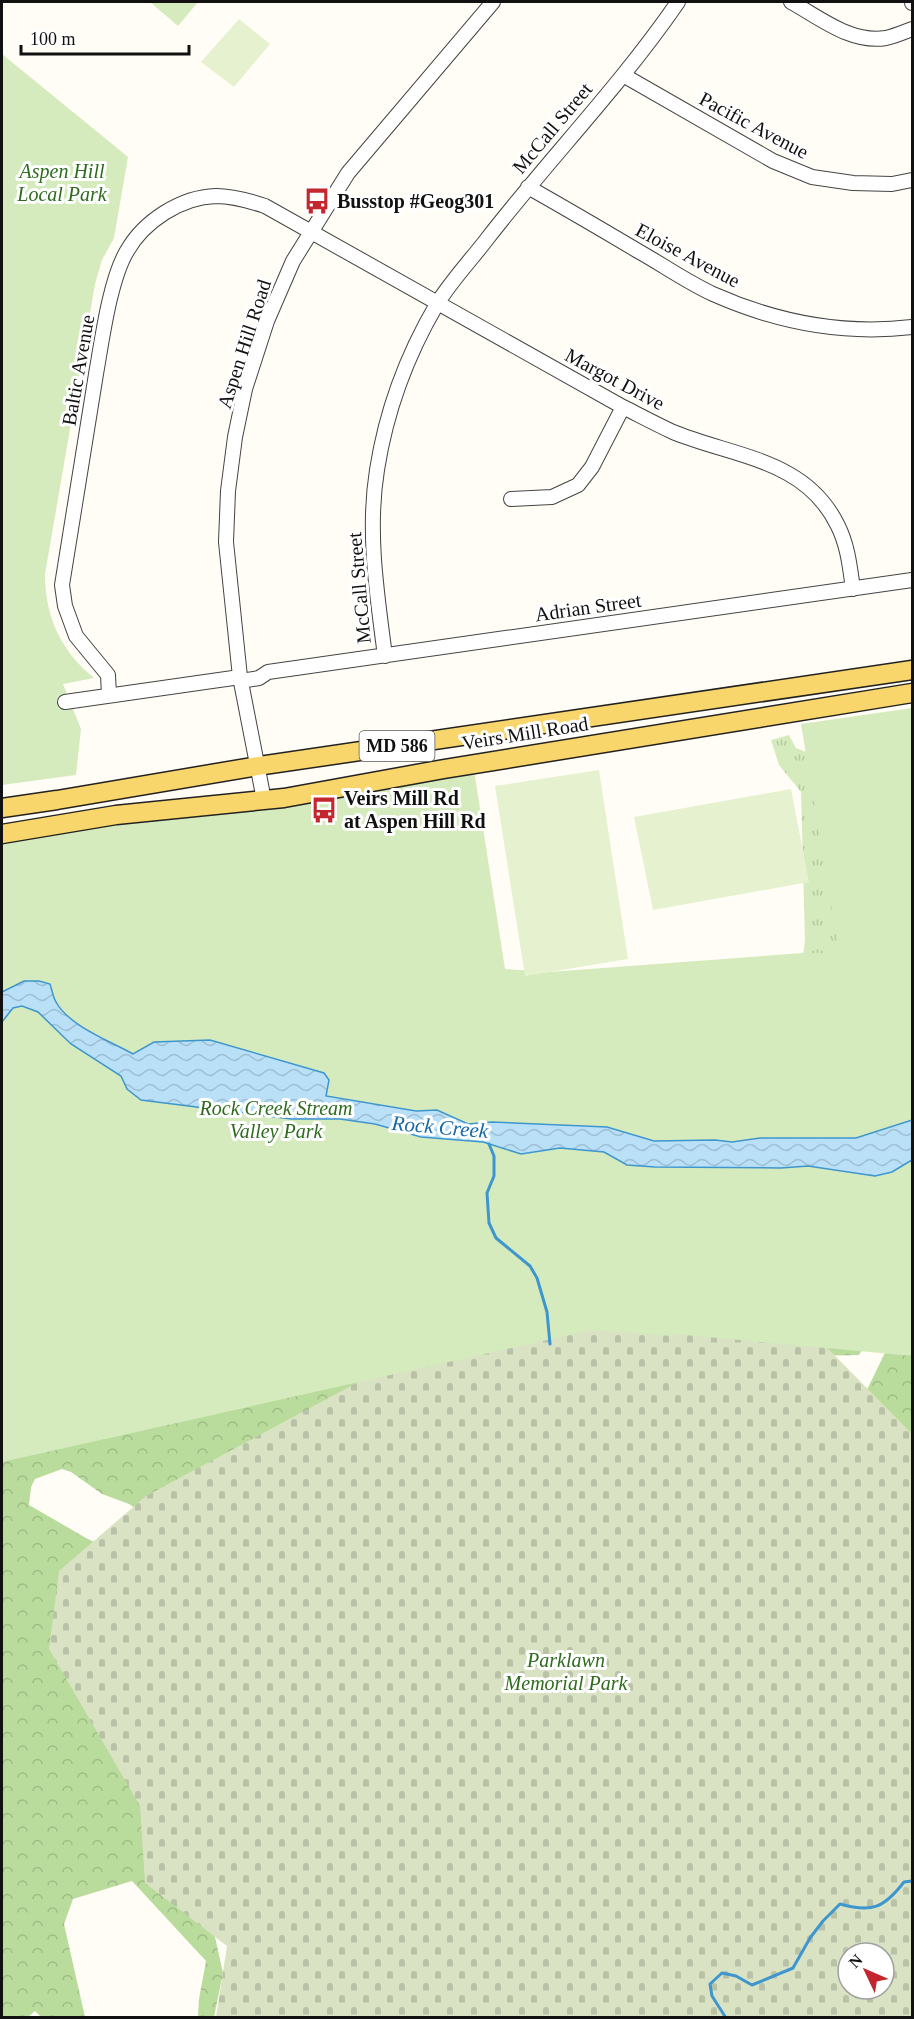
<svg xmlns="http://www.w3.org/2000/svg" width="914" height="2019" font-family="'Times New Roman',serif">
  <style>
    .grass { fill: url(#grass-tufts) }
    .forest { fill: url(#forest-crowns) }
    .cemetery { fill: url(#cemetery-stones); fill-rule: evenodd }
    .park { fill: #d5ebbd }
    .pitch { fill: #e6f2cf }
    .water { fill: url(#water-waves); stroke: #3f96cf; stroke-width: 1.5 }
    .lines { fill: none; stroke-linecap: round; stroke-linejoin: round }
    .stream { stroke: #3f96cf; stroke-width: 3 }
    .minor-casing { stroke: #444; stroke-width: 16 }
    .major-casing { stroke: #222; stroke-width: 21 }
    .minor { stroke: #fff; stroke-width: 14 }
    .major { stroke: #f9d66b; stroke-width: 18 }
    .labels { text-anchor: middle; stroke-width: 6; stroke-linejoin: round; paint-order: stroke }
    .shield { fill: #fff; stroke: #585858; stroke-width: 1.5 }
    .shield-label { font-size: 18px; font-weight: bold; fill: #111 }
    .street-label { font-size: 20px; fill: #111; stroke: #fff }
    .park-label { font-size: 20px; font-style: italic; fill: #2f6b1f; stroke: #fff }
    .poi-label { font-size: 20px; font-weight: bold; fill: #111; stroke: #fff; text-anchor: start }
    .water-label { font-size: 21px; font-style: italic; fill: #1768a6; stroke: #fff }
  </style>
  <defs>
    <pattern id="grass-tufts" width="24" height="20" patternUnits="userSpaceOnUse" patternTransform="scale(1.5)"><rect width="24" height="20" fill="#d5ebbd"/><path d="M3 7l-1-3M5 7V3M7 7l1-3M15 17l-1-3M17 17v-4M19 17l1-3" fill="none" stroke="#b6c8a1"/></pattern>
    <pattern id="forest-crowns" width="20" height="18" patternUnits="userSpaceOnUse" patternTransform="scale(1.5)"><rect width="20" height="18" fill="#b9dc9c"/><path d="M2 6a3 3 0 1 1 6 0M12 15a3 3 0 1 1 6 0" fill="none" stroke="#9ebc85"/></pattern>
    <pattern id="cemetery-stones" width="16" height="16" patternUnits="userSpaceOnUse" patternTransform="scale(1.5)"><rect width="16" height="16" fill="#d9e3c4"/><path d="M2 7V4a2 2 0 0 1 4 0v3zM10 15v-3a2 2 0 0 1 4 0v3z" fill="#b9c2a7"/></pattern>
    <pattern id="water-waves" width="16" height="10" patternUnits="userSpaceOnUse" patternTransform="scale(1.5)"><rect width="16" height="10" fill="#b9e0f7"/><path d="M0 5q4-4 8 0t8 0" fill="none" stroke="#9ebfd3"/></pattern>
  </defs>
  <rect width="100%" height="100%" fill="#fffdf5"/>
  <path class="grass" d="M789,735L796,748L831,762L895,940L799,988L805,940L801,792L779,765L771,740Z"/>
  <path class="forest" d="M2,1022L897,1283L859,1355L811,1356L166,1530L129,1504L102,1494L71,1472L62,1469L35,1479L31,1487L29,1505L86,1538L119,1554L191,1902L215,1937L223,1973L214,2017H198L199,1999L206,1961L132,1881L73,1899L64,1924L85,2017H41L35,2011L28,2017L2,2018Z
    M912,1307V1503L861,1402L897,1328Z"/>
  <path class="cemetery" d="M790,1310L912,1434V2017H216L227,1946L145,1883L140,1806L49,1649L59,1571L146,1496L386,1367L518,1320ZM848,1953H884V1989H848Z"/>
  <path class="park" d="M150,2H198L178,26Z
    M2,54L128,157L114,238L102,260L95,284L45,574C45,617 61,651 94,678L63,684L81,729L76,775L2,785Z
    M912,708V1356L675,1334L673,1336L592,1330L2,1462V838L474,770L505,969L535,971L536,973L803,953H839L801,724Z"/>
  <path class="pitch" d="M239,19L270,44L234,87L201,62Z
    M599,770L628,959L525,976L495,786Z
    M791,789L809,882L653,910L634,817Z"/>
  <path class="water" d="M24,981H39L50,984C52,990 53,997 56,1002C69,1026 110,1041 133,1054L154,1042L210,1040L324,1073L329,1080L326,1096L416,1111L437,1110L468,1124L492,1122L607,1127L654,1141L715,1140L732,1142L760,1138H856L912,1120V1160L892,1172L875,1176L808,1166L781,1168L655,1167L627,1165L604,1152L560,1148L521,1154L483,1142L421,1137L375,1124L340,1119H291L141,1100L127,1089L121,1076L71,1044L38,1012L22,1006L13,1008L2,1022V992Z"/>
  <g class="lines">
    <path class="stream" d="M489,1144L494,1156V1176L487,1193L489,1223L496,1238L530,1266L537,1278L547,1312L550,1344
      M726,2018L712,1996L710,1984L722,1973L736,1976L752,1985L793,1968L810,1938L823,1921L840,1904C872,1913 884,1908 904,1882L912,1881"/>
    <g class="minor-casing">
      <path id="minor" d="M791,2C819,17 851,44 886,38C895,36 904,32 912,29
        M912,2V3
        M623,75L773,161L812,177L853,183L892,184L912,180
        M528,187C565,208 601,229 638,251C663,265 687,282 713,294C776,322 844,335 912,327
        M511,499L552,497L578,485L592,467L623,407
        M385,656C377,594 367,532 377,470C386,412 407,355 437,304C451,281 471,260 487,239C549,159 621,85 678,2
        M241,681L259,678L268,672L912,580
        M109,695L108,675L76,636L65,606L62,585C73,514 85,444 96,374C102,340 110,279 127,251C144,221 181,197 216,196C233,196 250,201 265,206L623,407C639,415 656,424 673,432C734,457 806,459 838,526C848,546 850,568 853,589
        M65,702L240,677
        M264,800L240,677L226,542L228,491L235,437L245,389L267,321L293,261L348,173L493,2"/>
    </g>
    <g class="major-casing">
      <path id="major" d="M2,808L57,800L258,766L912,670
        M2,834L116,815L284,798L444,769L912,693"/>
    </g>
    <use href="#minor" class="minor"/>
    <use href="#major" class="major"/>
  </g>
  <defs>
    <g id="bus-bare" transform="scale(2.07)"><path d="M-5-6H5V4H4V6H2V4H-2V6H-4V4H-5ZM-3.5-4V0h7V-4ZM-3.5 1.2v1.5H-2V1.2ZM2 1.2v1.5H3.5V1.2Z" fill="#c4262e" stroke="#fff" stroke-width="2.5" paint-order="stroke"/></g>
  </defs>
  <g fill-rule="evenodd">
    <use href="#bus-bare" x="317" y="201"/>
    <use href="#bus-bare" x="324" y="810"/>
  </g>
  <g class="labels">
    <rect class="shield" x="359.5" y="731" width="75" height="30" rx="4.5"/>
    <g class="shield-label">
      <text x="397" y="752">MD 586</text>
    </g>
    <g class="street-label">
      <text transform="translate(754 125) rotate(28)" y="7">Pacific Avenue</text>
      <text transform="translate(552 128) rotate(-50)" y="7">McCall Street</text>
      <text transform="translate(688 255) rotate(28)" y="7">Eloise Avenue</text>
      <text transform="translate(244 344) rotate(-72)" y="7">Aspen Hill Road</text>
      <text transform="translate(78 370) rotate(-80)" y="7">Baltic Avenue</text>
      <text transform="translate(615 379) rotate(28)" y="7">Margot Drive</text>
      <text transform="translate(359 588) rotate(-95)" y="7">McCall Street</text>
      <text transform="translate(588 607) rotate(-8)" y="7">Adrian Street</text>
      <text transform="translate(525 733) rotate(-9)" y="7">Veirs Mill Road</text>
    </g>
    <g class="park-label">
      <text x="62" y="178">Aspen Hill<tspan x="62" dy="23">Local Park</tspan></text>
      <text x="276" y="1115">Rock Creek Stream<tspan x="276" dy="23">Valley Park</tspan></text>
      <text x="566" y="1667">Parklawn<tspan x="566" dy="23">Memorial Park</tspan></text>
    </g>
    <g class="poi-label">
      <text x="337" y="208">Busstop #Geog301</text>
      <text x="344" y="805">Veirs Mill Rd<tspan x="344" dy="23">at Aspen Hill Rd</tspan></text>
    </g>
    <g class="water-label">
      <text transform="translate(440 1127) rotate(5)" y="7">Rock Creek</text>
    </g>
  </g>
  <rect width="914" height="2019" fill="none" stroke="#111111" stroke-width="6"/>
  <g transform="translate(866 1971) rotate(314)"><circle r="28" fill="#ffffff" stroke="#a0a0a0" stroke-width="1.5"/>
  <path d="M0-4.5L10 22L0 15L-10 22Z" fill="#c4262e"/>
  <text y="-9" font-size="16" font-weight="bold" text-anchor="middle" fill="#111111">N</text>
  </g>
  <path d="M21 45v9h168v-9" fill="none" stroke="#111111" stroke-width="3"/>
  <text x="30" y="45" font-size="18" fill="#111111" stroke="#ffffff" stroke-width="4.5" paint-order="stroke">100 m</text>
</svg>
